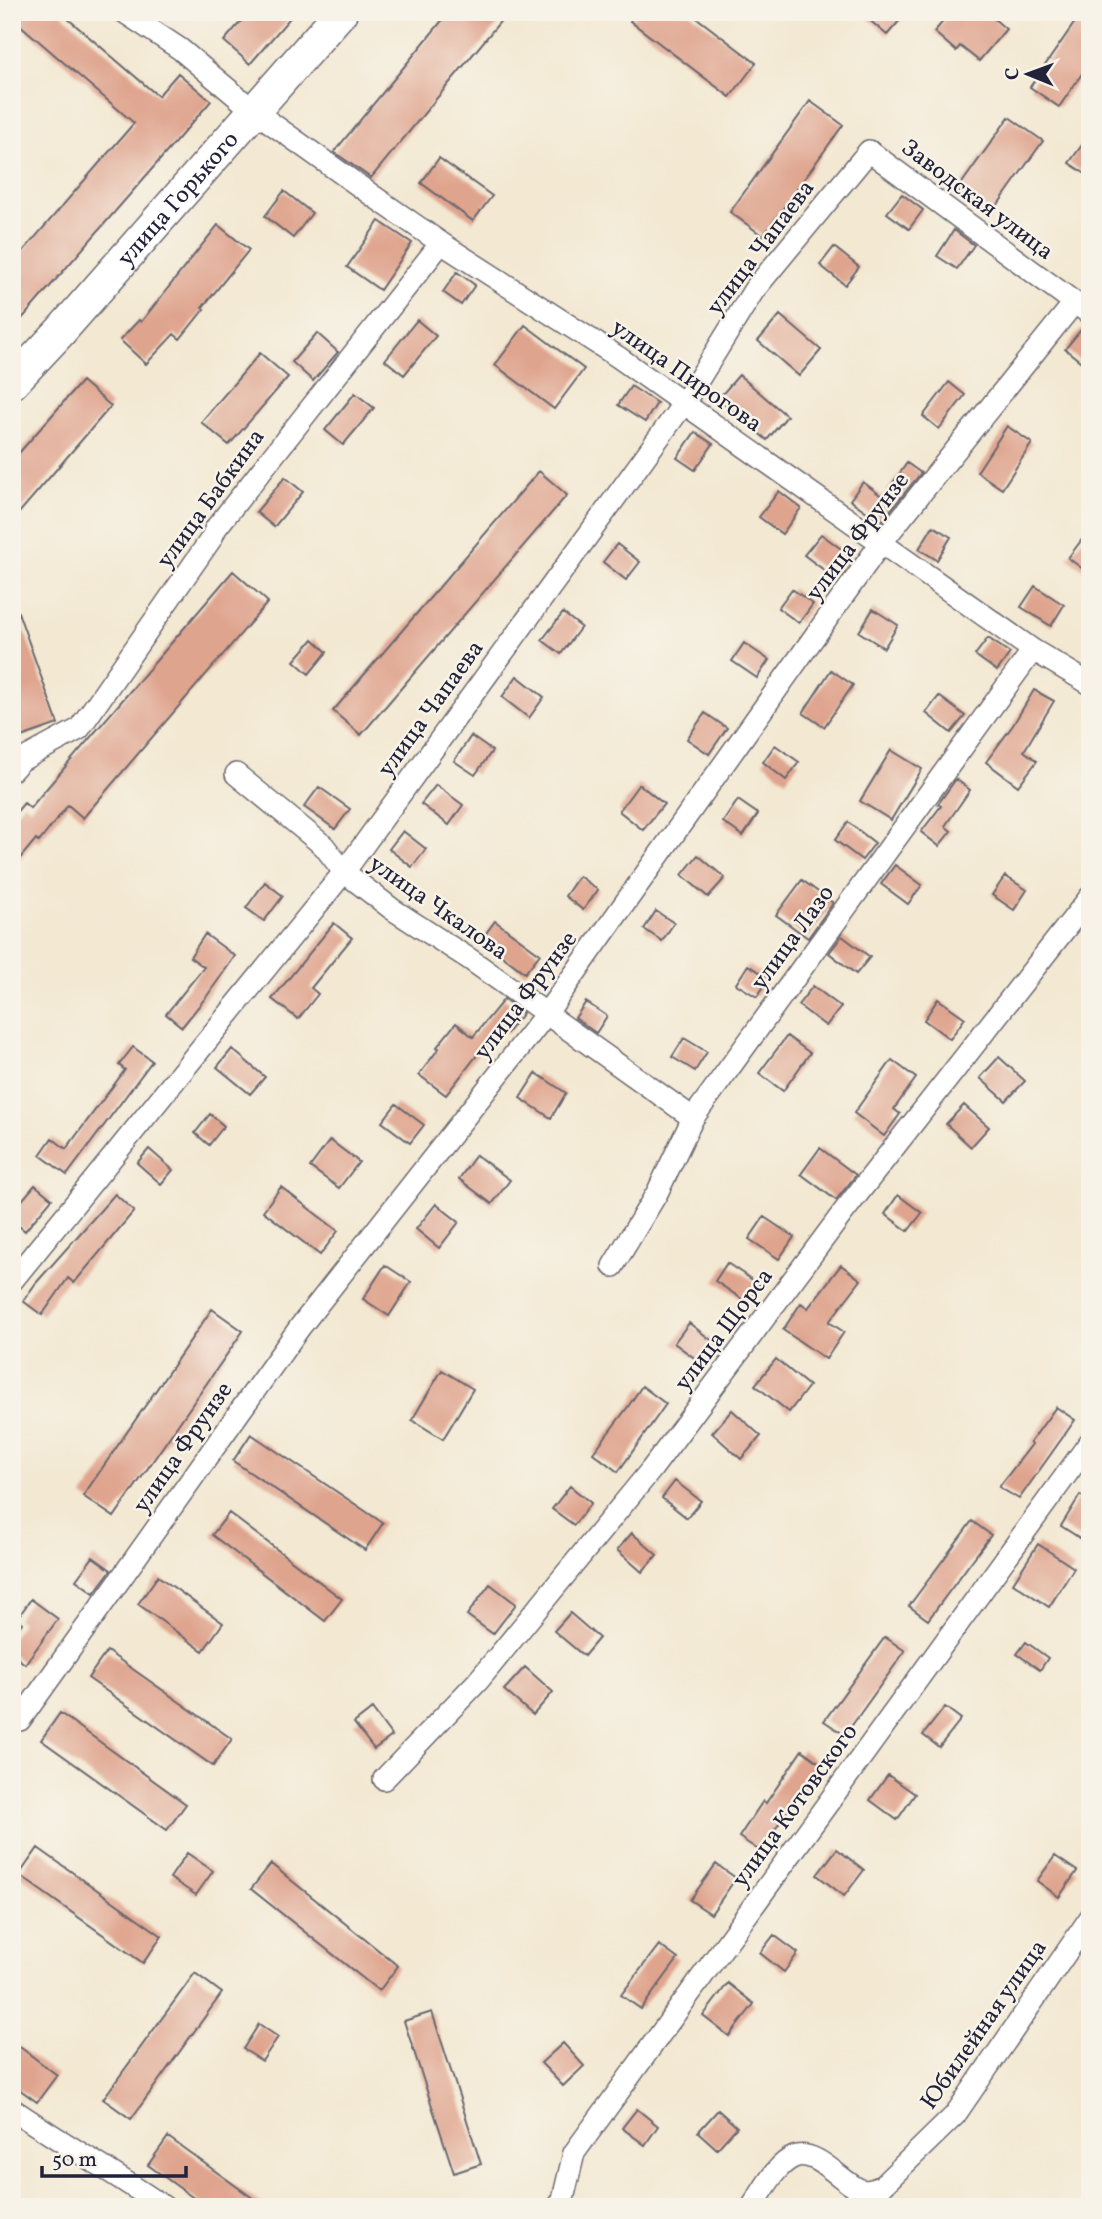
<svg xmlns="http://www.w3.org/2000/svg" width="1102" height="2219" font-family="Vollkorn,serif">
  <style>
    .building { fill: #dfa48e }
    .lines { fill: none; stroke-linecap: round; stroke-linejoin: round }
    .street-casing { stroke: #6b6770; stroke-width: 24 }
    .secondary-casing { stroke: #6b6770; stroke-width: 35 }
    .street { stroke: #fff; stroke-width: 21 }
    .secondary { stroke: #fff; stroke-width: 32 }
    .labels { text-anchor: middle; stroke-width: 5; stroke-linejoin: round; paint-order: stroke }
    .street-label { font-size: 24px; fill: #22223b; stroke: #f7f3e8 }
  </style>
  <rect width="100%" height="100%" fill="#f7f3e8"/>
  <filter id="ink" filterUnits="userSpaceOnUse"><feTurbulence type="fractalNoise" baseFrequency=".0143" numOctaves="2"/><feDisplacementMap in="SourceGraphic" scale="14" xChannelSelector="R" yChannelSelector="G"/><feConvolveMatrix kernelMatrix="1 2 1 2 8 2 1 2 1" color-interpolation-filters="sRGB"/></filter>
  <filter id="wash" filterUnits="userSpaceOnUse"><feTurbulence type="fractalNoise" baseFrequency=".00686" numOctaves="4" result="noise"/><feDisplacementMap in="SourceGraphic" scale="28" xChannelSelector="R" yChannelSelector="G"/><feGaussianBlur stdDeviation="1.57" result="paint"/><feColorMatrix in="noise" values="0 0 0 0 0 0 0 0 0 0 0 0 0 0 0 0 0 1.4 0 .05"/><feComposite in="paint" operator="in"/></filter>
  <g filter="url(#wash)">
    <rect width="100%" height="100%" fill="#f3e8d2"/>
    <g id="blocks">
      <path class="building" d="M12,12H60L158,96L178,73L211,101L20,321L12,314V264L134,123L12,18Z
        M249,12H295L250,64L224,41Z
        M449,12H508L371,178L334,152Z
        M637,12H689L756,63L730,97L630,21Z
        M860,12H893L901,19L887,35Z
        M951,12H986L1006,29L979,61L960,46L956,51L934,32Z
        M1082,12H1090V62L1059,107L1030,87Z
        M810,101L843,125L763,236L730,212Z
        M1009,117L1043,141L991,214L957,190Z
        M1090,134V177L1069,163Z
        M439,158L492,196L473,221L421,183Z
        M284,191L312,213L293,238L265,216Z
        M902,194L923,210L909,229L887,213Z
        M379,221L412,243L380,290L347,267Z
        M218,225L249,250L202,308L204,309L180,339L174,334L146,364L120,340L139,320L141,322Z
        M954,230L974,245L957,269L937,256Z
        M834,247L859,267L845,285L820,265Z
        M457,272L475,285L461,305L443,292Z
        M780,315L821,350L799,376L758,341Z
        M417,320L436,336L404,375L385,360Z
        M525,325L584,369L554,409L495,365Z
        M1084,326L1090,327V369L1065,349Z
        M317,333L338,352L313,381L292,362Z
        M260,353L288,377L229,445L201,422Z
        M739,375L787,416L767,440L718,399Z
        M82,381L111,406L12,521V461Z
        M949,382L965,395L939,429L923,416Z
        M631,386L657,403L645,422L618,405Z
        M355,393L374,408L343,445L325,430Z
        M1007,426L1032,443L1002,489L977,472Z
        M695,432L713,444L695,470L677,458Z
        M907,463L921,473L881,522L850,500L863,482L883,497Z
        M539,471L567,495L361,735L333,711Z
        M285,477L303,492L274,527L256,512Z
        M779,491L801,508L782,534L759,517Z
        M933,526L951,537L937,560L919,549Z
        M1090,529V574L1068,558Z
        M821,534L852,557L836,579L804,555Z
        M617,544L640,562L626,580L603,562Z
        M233,571L268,602L83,818L68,805L39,842L36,839L12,868V817L24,803L30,808Z
        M1035,586L1064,605L1051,626L1021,607Z
        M792,589L813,604L799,623L778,608Z
        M12,601H14L58,724L21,737L12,712Z
        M873,609L898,625L884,648L859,632Z
        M563,613L581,627L561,654L542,640Z
        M988,638L1010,653L997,671L975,655Z
        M313,639L327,652L309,674L294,661Z
        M744,643L769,660L757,678L732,661Z
        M831,670L853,685L824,727L803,713Z
        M517,676L544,697L529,718L502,697Z
        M1034,690L1054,701L1024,751L1037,761L1018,786L986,762L1013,725Z
        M939,696L965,716L951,733L926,713Z
        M705,713L727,728L709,754L687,739Z
        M471,736L492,751L475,775L454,761Z
        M775,745L799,762L786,780L763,762Z
        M891,750L922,769L891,820L860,801Z
        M956,779L970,790L945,826L951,831L939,846L921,832L941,806L938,804Z
        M639,784L664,804L643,830L619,811Z
        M436,785L463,805L449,825L421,804Z
        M319,787L350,809L335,829L304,807Z
        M738,800L758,814L743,836L723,822Z
        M848,822L875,843L862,860L835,840Z
        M403,831L426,849L412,867L389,849Z
        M698,855L725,878L708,897L682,875Z
        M895,865L922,885L908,904L881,884Z
        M579,876L598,890L583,910L565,896Z
        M1005,876L1027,890L1014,910L992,895Z
        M802,880L833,903L808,938L776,915Z
        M265,882L283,896L264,921L246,908Z
        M656,911L674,923L662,941L644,929Z
        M495,921L540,954L525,973L481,940Z
        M334,923L352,938L311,988L318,994L298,1019L272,999Z
        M205,934L235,956L207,996L182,1027L166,1014L204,967L190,957Z
        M842,936L870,957L856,974L829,953Z
        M748,965L769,978L757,997L736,984Z
        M813,986L841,1007L826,1026L798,1005Z
        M504,999L523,1013L507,1033L499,1027L446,1095L419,1075L439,1048L437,1047L456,1023L473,1037Z
        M938,999L965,1018L950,1039L924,1020Z
        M586,1002L607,1016L596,1033L575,1018Z
        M787,1036L810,1053L783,1091L759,1073Z
        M684,1038L707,1052L695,1071L672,1057Z
        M133,1047L152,1061L67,1175L40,1155L52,1138L66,1149L125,1070L119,1065Z
        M232,1049L265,1077L250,1094L217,1067Z
        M999,1057L1025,1081L1006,1101L980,1078Z
        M892,1060L916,1078L894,1109L900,1114L884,1136L854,1113Z
        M536,1073L566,1093L551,1118L520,1098Z
        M396,1104L424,1125L410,1143L382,1122Z
        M964,1105L989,1127L971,1147L946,1124Z
        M210,1114L224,1126L209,1145L195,1133Z
        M330,1140L359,1162L339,1188L310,1167Z
        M820,1148L856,1175L836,1200L801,1174Z
        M149,1149L173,1170L161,1184L137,1163Z
        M476,1155L510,1180L492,1204L459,1179Z
        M35,1185L52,1199L25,1231L12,1220V1212Z
        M281,1187L338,1231L320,1255L263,1211Z
        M115,1194L134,1211L74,1283L68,1278L42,1315L23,1301L36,1283Z
        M898,1195L922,1213L908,1231L885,1214Z
        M436,1204L459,1222L439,1248L416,1229Z
        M764,1217L794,1237L779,1259L749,1239Z
        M727,1263L760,1285L748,1303L715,1281Z
        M385,1265L411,1282L389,1316L363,1299Z
        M841,1265L861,1280L829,1322L844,1332L826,1359L783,1330L801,1303L808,1308Z
        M212,1309L243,1331L114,1517L83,1496Z
        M689,1323L715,1343L700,1362L674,1343Z
        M776,1359L809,1386L789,1412L755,1385Z
        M442,1370L473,1389L443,1439L412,1420Z
        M642,1386L666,1404L618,1472L593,1453L627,1408Z
        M1056,1407L1075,1420L1019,1499L999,1487L1032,1444L1030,1443Z
        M732,1410L761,1436L741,1459L712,1433Z
        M251,1434L383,1523L365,1550L233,1461Z
        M675,1481L701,1501L687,1518L662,1498Z
        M570,1486L591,1503L574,1525L552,1509Z
        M1080,1495L1090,1501V1529L1083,1540L1061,1526Z
        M229,1513L342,1599L325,1621L212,1535Z
        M972,1521L991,1535L928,1620L909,1606Z
        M632,1533L657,1555L642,1572L617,1550Z
        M1038,1544L1074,1568L1049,1607L1013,1583Z
        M93,1557L111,1570L94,1593L76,1580Z
        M158,1576L223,1623L203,1651L138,1604Z
        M490,1584L516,1604L493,1634L467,1615Z
        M31,1599L58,1619L25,1664L12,1654V1637L22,1623L17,1619Z
        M570,1613L599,1638L584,1656L554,1631Z
        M885,1637L905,1651L845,1735L824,1721Z
        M1026,1642L1048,1658L1040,1670L1017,1654Z
        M107,1651L232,1739L213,1766L88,1678Z
        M525,1667L553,1692L533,1715L504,1690Z
        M945,1707L961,1719L939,1747L923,1735Z
        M372,1709L392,1736L374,1749L354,1723Z
        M60,1713L186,1804L167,1830L41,1740Z
        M802,1750L821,1764L760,1851L739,1837L763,1801L766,1803Z
        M888,1775L915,1794L897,1820L870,1800Z
        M38,1848L162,1936L143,1963L19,1875Z
        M837,1849L864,1870L844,1896L817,1875Z
        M187,1853L213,1871L196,1895L170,1878Z
        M1055,1856L1077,1871L1059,1897L1037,1881Z
        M271,1864L398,1966L379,1991L251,1889Z
        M716,1864L736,1878L711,1914L690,1900Z
        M774,1935L798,1953L784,1972L760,1953Z
        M659,1945L678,1959L641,2009L621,1995Z
        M195,1973L222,1993L131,2119L103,2099Z
        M728,1983L754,2004L729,2036L703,2016Z
        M432,2012L481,2164L454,2173L404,2021Z
        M259,2024L278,2037L262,2061L243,2049Z
        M12,2041L57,2075L37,2102L12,2084Z
        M563,2043L584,2066L563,2086L541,2063Z
        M637,2109L658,2126L645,2145L622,2128Z
        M718,2110L737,2127L717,2149L698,2132Z
        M168,2137L265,2207H206L148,2165Z"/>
    </g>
  </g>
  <g filter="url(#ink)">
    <use href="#blocks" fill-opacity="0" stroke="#6b6770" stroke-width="2"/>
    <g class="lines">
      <g class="street-casing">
        <path id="street" d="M124,12L180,49L254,111L376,198L441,243L618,357L1033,650L1090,684
          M12,770L20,761L79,729L211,539L216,528L441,243
          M236,774L324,846L344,872L392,909L471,960L693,1118
          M613,1266L657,1193L693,1118L1033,650
          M12,1281L344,872L684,403L754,290L869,151L1090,314
          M20,1720L300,1327L546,1014L881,543L1074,303
          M384,1779L478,1681L651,1470L845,1210L1090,897
          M12,2109C62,2143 114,2173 164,2207
          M558,2207L563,2199L574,2153L1090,1442
          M752,2207C763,2191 776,2164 794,2157C817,2148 841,2183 861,2190C869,2193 875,2189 882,2186L955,2115L1090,1918"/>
      </g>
      <g class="secondary-casing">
        <g id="secondary">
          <path id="s1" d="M12,383L60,332L341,12"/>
        </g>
      </g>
      <use href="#street" class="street"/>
      <use href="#secondary" class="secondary"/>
    </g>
  </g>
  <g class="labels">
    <g class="street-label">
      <text dy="8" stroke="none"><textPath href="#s1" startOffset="248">улица Горького</textPath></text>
      <text transform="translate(978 199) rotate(37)" y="8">Заводская улица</text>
      <text transform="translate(760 247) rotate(-53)" y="8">улица Чапаева</text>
      <text transform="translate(687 375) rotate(35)" y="8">улица Пирогова</text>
      <text transform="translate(210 498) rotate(-54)" y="8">улица Бабкина</text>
      <text transform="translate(857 536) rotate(-53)" y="8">улица Фрунзе</text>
      <text transform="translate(430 708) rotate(-54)" y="8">улица Чапаева</text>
      <text transform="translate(439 907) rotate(35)" y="8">улица Чкалова</text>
      <text transform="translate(792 937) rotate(-54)" y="8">улица Лазо</text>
      <text transform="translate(525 995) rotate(-53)" y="8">улица Фрунзе</text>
      <text transform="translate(723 1329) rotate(-53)" y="8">улица Щорса</text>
      <text transform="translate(182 1447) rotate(-55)" y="8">улица Фрунзе</text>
      <text transform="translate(794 1805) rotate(-54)" y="8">улица Котовского</text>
      <text transform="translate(983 2024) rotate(-55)" y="8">Юбилейная улица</text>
    </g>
  </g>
  <rect width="1102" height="2219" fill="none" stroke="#f7f3e8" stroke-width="42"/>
  <g transform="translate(1028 74) rotate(271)" stroke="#f7f3e8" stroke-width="5" paint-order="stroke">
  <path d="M0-5L12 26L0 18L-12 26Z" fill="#22223b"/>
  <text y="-10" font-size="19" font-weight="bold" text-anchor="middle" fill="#22223b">С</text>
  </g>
  <path d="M42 2166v10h144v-10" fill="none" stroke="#22223b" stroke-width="3.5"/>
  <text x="52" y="2166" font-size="21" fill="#22223b" stroke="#f7f3e8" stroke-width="5" paint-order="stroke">50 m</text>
</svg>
